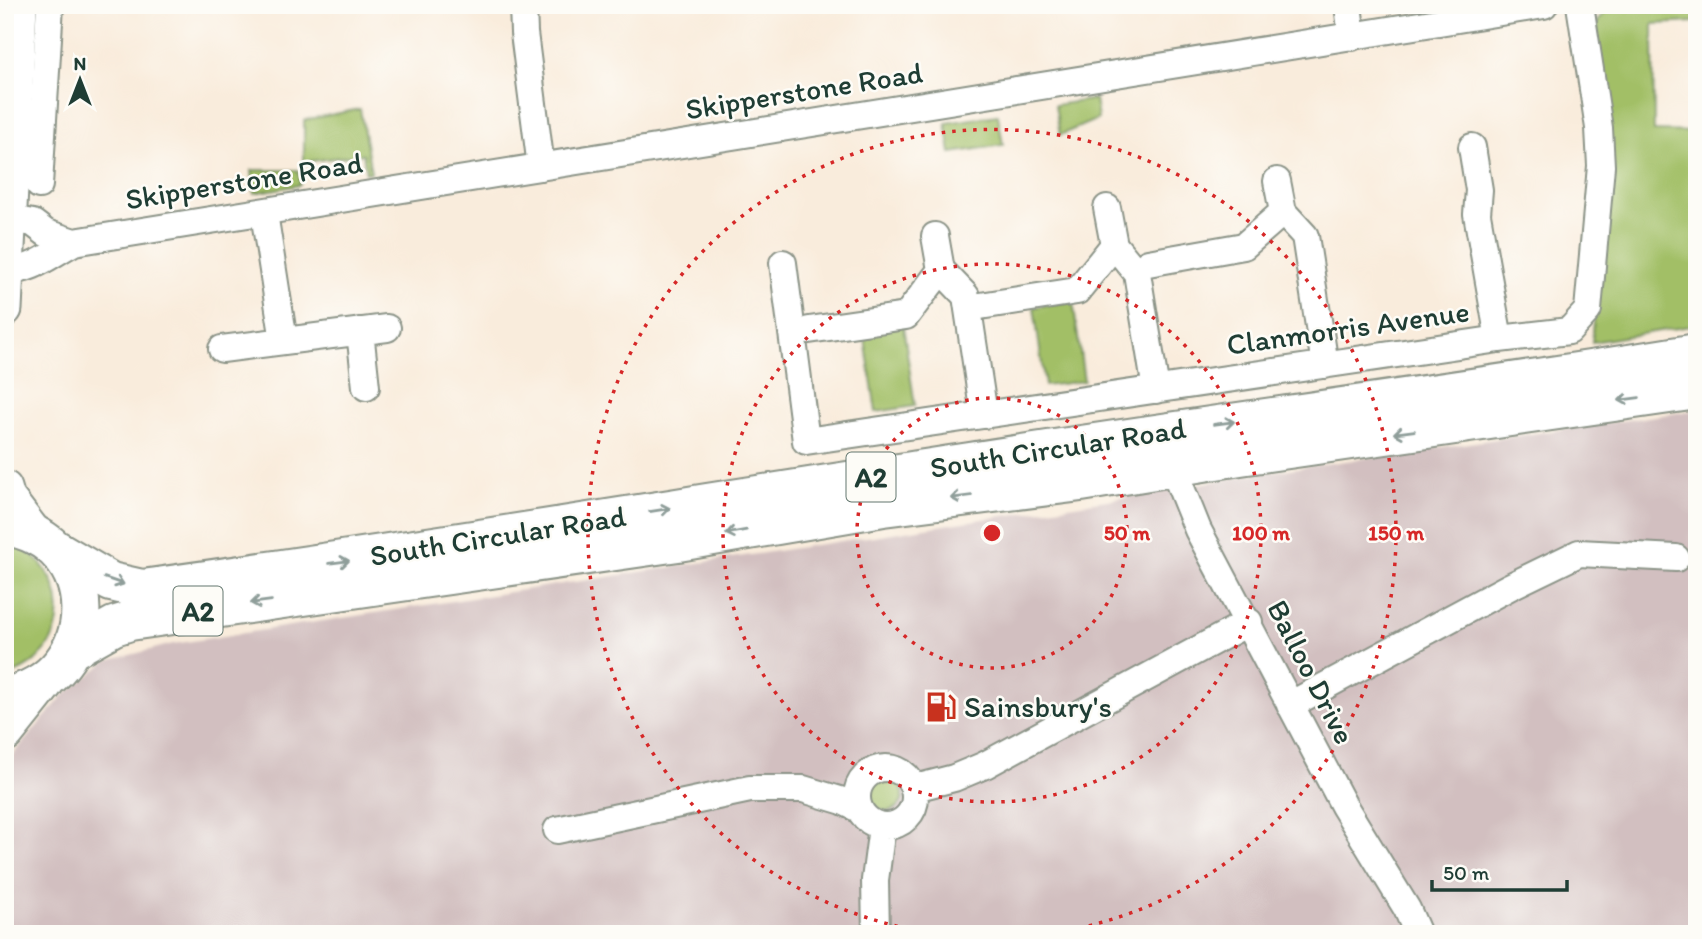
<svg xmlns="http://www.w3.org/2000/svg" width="1702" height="939" font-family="Itim,sans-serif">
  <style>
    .industrial { fill: #d2bfc0 }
    .green { fill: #a2bf66; stroke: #607e4d; stroke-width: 2 }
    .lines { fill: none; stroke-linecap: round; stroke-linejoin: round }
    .minor-casing { stroke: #8c9488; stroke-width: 30 }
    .major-casing { stroke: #8c9488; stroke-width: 37 }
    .highway-casing { stroke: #8c9488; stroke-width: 42 }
    .minor { stroke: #fff; stroke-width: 26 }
    .major { stroke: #fff; stroke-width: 33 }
    .highway { stroke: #fff; stroke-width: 38 }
    .oneway { stroke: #8f9e9a }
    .ring { fill: none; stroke: #d62828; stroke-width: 3.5; stroke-dasharray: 3.5 7 }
    .labels { text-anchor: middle; stroke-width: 5; stroke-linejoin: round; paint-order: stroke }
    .shield { fill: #fdfcf7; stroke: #62766e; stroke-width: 2 }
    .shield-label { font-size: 28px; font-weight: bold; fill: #1f3d34 }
    .street-label { font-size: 30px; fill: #1f3d34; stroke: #fdfcf7 }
    .poi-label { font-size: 30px; fill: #1f3d34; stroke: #fdfcf7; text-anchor: start }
    .centre { fill: #d62828; stroke: #fdfcf7; stroke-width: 3.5 }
    .ring-label { font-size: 21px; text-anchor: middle; font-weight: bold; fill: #d62828; stroke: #fdfcf7; stroke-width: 5; stroke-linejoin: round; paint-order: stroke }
  </style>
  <rect width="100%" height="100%" fill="#fdfcf7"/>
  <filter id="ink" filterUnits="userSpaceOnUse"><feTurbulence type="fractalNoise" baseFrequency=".0143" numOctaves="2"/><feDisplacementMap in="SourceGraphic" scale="14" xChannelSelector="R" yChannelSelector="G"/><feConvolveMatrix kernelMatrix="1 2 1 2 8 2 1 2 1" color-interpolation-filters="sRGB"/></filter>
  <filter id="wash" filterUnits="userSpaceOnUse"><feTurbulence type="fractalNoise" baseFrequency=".00686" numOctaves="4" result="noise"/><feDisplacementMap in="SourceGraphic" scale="28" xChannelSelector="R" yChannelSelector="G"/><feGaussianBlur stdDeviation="1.57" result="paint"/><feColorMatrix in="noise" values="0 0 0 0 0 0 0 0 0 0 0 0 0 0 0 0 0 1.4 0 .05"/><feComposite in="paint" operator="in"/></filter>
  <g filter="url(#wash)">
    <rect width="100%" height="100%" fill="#f9ecdc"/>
    <path class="industrial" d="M1697,410V934H5V787L13,754L63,696L107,661L173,644L1127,497L1249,475Z"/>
    <path class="green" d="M1625,5H1697L1695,22L1653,24L1654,131L1697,132L1694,206L1697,207V325L1592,342L1609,164L1597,23L1609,7Z
      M1095,99L1098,119L1060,135L1055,105Z
      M360,109L371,172L366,173L363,154L304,162V120Z
      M998,115L1003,145L951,153L946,123Z
      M252,170H298L300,185L254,193Z
      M1073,301L1084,381L1045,386L1034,307Z
      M903,326L915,406L876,412L864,332Z
      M5,541C75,564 78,655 5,676Z
      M871 795a16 16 0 1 1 32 0a16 16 0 1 1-32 0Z"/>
  </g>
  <g filter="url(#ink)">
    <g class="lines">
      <g class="minor-casing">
        <path id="minor" d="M523,5L524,33L541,167
          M1348,5L1352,37
          M1472,147L1479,190L1477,214L1499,339
          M1277,181L1283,212L1305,236L1325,365
          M39,185L50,5
          M1107,208L1114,245L1137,273L1156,390
          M264,213L284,341
          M10,219L33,223L46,233L74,242
          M935,236L941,270L966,296L984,415
          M783,263L806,441L1499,339L1569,331L1588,310L1601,166L1599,128L1580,5
          M1148,263L1244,246L1283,212
          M7,270C32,272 52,253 74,242L1544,5
          M980,306L1077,291L1114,245
          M809,330L906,316L941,270
          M360,331L366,387
          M222,349L387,328
          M1173,450L1179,483L1198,530L1344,806L1407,909L1418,934
          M1290,705L1509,587L1579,553L1676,558
          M857 797a29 29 0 1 1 58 0a29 29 0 1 1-58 0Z
          M915,788L954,778L985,765L1249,622
          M557,830L750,789H803L843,801L859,809
          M876,934L875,880L882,827"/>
      </g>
      <g class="major-casing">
        <path id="major" d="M5,309L20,5
          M5,488L8,498L37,536"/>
      </g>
      <g class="highway-casing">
        <path id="highway" d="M5,526C103,540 108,675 5,697
          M55,549L111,582L142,589C419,551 694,504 970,462C1212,424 1455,393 1697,353
          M73,649L114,626L130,621L678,542L883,507L1081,482L1240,456L1697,390
          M5,732L44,683"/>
      </g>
      <use href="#minor" class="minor"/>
      <use href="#major" class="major"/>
      <use href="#highway" class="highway"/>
    </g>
    <defs><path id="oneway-shaft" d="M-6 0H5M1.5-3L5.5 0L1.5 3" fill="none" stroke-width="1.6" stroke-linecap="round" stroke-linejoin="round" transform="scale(1.75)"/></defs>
    <g class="oneway">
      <use href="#oneway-shaft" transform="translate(1629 399) rotate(172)"/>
      <use href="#oneway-shaft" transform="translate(1224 423) rotate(-8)"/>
      <use href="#oneway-shaft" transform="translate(1404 432) rotate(172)"/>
      <use href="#oneway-shaft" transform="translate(961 497) rotate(173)"/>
      <use href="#oneway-shaft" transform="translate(660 510) rotate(-9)"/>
      <use href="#oneway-shaft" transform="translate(736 532) rotate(170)"/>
      <use href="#oneway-shaft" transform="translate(339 562) rotate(-8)"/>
      <use href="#oneway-shaft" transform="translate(114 581) rotate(19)"/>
      <use href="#oneway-shaft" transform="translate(261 602) rotate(172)"/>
    </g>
  </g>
  <g class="ring">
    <circle cx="992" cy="533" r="135"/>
    <circle cx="992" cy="533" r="269"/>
    <path d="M939 934A404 404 0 1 1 1045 934"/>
  </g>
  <defs>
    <g id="fuel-bare" transform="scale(2.415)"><path d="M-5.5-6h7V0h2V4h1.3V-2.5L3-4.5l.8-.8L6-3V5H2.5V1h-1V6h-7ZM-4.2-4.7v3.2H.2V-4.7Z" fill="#c8321e" stroke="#fdfcf7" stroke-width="2.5" paint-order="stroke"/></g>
  </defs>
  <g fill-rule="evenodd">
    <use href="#fuel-bare" x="941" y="707"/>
  </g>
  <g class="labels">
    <g class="shield">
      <rect x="846.5" y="452.5" width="49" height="49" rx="5"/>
      <rect x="173.5" y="586.5" width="49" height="49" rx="5"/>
    </g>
    <g class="shield-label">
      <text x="871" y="487">A2</text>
      <text x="198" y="621">A2</text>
    </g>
    <g class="street-label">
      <text transform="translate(804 91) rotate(-9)" y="10">Skipperstone Road</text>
      <text transform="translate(244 181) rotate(-9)" y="10">Skipperstone Road</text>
      <text transform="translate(1348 328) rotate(-8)" y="10">Clanmorris Avenue</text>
      <text transform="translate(1058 448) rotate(-9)" y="10">South Circular Road</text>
      <text transform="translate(498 536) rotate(-9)" y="10">South Circular Road</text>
      <text transform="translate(1311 672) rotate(63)" y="10">Balloo Drive</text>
    </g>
    <g class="poi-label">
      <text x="964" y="717">Sainsbury's</text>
    </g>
  </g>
  <circle cx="992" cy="533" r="10" class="centre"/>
  <g class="ring-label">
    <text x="1127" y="540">50 m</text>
    <text x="1261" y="540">100 m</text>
    <text x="1396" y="540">150 m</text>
  </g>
  <rect width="1702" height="939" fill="none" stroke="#fdfcf7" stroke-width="28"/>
  <g transform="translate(80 80)" stroke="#fdfcf7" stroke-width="5" paint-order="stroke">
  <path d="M0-5L12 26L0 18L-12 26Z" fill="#1f3d34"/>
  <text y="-10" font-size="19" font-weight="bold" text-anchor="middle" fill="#1f3d34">N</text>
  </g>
  <path d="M1432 880v10h135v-10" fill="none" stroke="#1f3d34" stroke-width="3.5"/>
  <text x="1443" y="880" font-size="21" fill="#1f3d34" stroke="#fdfcf7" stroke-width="5" paint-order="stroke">50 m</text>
</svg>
